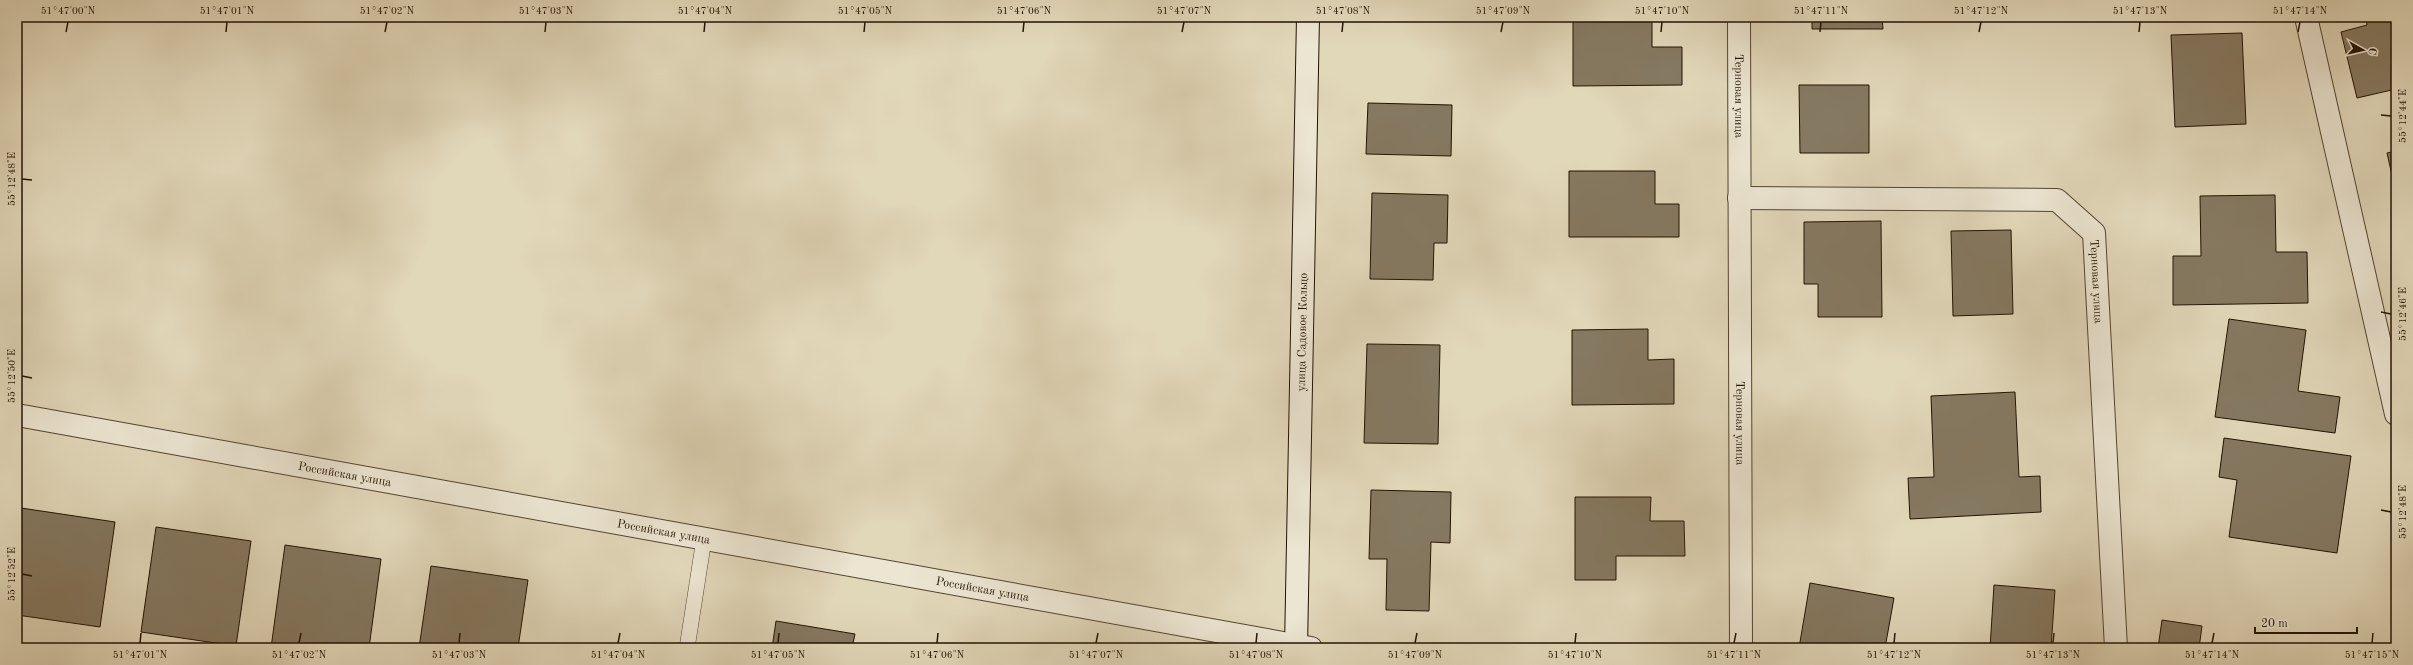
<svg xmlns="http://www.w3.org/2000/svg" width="2413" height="665" font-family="'Old Standard TT',serif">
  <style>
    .building { fill: #857961; stroke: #221301 }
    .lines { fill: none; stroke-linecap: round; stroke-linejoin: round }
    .lane-casing { stroke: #52442f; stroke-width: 16 }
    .street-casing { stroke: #52442f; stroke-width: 24 }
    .secondary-casing { stroke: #221301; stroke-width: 24 }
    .lane { stroke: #ece5d2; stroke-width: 15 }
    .street { stroke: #ece5d2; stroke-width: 22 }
    .secondary { stroke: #ece5d2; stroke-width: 22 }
    .ticks { fill: none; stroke: #221301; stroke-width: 1.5 }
    .labels { text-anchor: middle; stroke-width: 3; stroke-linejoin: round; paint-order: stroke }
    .street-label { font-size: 12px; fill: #221301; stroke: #ece5d2 }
    .neatline { fill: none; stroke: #221301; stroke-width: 1.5 }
    .ticks-label { font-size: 10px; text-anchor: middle; fill: #221301 }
  </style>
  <rect width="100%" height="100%" fill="#e1d7b9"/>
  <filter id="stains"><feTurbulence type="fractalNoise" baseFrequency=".005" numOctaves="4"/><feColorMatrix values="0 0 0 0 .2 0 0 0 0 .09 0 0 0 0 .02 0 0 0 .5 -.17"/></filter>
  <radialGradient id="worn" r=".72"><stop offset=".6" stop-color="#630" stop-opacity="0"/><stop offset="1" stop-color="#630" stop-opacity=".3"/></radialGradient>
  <path class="building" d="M1812,17H1882L1883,29H1812Z
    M2366,17H2396V89L2357,98L2341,32L2367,25Z
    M1652,18V47H1682V85L1573,86V19Z
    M2242,33L2246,124L2175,127L2171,35Z
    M1799,85H1869V153H1800Z
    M1368,103L1452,105L1451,156L1366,154Z
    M2396,151V193L2387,153Z
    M1569,171H1655V204H1679V237H1569Z
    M1372,193L1448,195L1447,243H1434L1433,280L1370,279Z
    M2275,195L2276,252H2307L2308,303L2173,305V256H2201L2200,196Z
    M1881,221L1882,317H1818V284H1804V222Z
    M2011,230L2013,314L1953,316L1951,231Z
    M2229,319L2306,330L2298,391L2340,397L2335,433L2215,417Z
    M1648,329V360L1674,359V404L1572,405V330Z
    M1367,344L1440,345L1438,444L1364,443Z
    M2015,392L2019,477L2040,476L2041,512L1910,519L1908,478L1934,477L1931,396Z
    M2224,438L2351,456L2337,553L2229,537L2237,480L2219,477Z
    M1371,490L1451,492L1450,543L1431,542L1429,611L1386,610L1387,559H1369Z
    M1575,497H1651L1650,521H1684L1685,556H1616V580H1575Z
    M21,508L115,522L100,627L17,615V537Z
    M156,527L251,541L236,646L141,632Z
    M285,545L381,559L369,648H271Z
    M431,566L528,580L518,648H419Z
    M1810,583L1894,598L1885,648H1799Z
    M1994,585L2055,590L2051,648H1990Z
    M2162,620L2202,626L2199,648H2158Z
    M776,621L855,634L852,648H772Z"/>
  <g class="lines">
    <g class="lane-casing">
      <path id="lane" d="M687,648L704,539"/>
    </g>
    <g class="street-casing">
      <g id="street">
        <path id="s1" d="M1739,17L1741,648"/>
        <path d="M2306,17L2396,414"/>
        <path id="s2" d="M1739,198L2057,200L2094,233L2116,648"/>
        <path id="s3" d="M17,415L1311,648"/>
      </g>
    </g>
    <g class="secondary-casing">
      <g id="secondary">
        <path id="s4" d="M1296,648L1308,17"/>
      </g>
    </g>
    <use href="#lane" class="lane"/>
    <use href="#street" class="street"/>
    <use href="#secondary" class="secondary"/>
  </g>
  <path class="ticks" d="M66,32L68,22M226,32L227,22M385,32L387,22M545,32L546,22M704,32L705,22M864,32L865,22M1023,32L1024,22M1182,32L1184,22M1342,32L1343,22M1501,32L1503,22M1661,32L1662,22M1820,32L1821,22M1979,32L1981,22M2139,32L2140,22M2298,32L2300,22M2381,115L2391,116M22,179L32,180M2381,312L2391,314M22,376L32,378M2381,510L2391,512M22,574L32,576M140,643L141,633M299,643L301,633M459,643L460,633M618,643L620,633M778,643L779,633M937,643L938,633M1096,643L1098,633M1256,643L1257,633M1415,643L1417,633M1575,643L1576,633M1734,643L1736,633M1894,643L1895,633M2053,643L2054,633M2212,643L2214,633M2372,643L2373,633"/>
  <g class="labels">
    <g class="street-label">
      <text dy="4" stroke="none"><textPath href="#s1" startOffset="79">Терновая улица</textPath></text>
      <text dy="4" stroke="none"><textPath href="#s2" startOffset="416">Терновая улица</textPath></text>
      <text dy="4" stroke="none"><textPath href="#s4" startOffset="316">улица Садовое Кольцо</textPath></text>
      <text dy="4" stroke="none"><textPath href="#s1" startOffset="406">Терновая улица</textPath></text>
      <text dy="4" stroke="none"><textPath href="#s3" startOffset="333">Российская улица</textPath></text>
      <text dy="4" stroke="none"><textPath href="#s3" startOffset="657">Российская улица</textPath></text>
      <text dy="4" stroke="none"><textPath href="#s3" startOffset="981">Российская улица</textPath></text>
    </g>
  </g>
  <rect width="2413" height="665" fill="none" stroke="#e1d7b9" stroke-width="44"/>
  <g transform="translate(2363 50) rotate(98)" stroke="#ece5d2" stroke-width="3" paint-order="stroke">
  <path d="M0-3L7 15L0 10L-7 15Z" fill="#221301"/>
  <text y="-6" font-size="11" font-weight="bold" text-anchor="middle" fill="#221301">С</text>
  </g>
  <path d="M2255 627v6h102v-6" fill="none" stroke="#221301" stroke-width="2"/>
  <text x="2261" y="627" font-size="12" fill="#221301" stroke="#ece5d2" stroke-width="3" paint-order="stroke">20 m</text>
  <rect x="22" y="22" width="2369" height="621" class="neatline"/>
  <g class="ticks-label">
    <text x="68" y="14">51°47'00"N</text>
    <text x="227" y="14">51°47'01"N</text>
    <text x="387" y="14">51°47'02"N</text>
    <text x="546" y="14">51°47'03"N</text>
    <text x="705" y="14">51°47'04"N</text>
    <text x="865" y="14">51°47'05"N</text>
    <text x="1024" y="14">51°47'06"N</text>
    <text x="1184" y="14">51°47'07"N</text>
    <text x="1343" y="14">51°47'08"N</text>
    <text x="1503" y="14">51°47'09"N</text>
    <text x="1662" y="14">51°47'10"N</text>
    <text x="1821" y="14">51°47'11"N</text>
    <text x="1981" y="14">51°47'12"N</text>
    <text x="2140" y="14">51°47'13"N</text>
    <text x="2300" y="14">51°47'14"N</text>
    <text transform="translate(2402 116) rotate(-90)" y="4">55°12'44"E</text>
    <text transform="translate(11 179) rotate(-90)" y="4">55°12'48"E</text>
    <text transform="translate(2402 314) rotate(-90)" y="4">55°12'46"E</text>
    <text transform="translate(11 376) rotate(-90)" y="4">55°12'50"E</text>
    <text transform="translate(2402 512) rotate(-90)" y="4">55°12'48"E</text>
    <text transform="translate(11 574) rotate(-90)" y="4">55°12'52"E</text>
    <text x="140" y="658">51°47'01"N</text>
    <text x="299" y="658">51°47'02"N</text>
    <text x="459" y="658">51°47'03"N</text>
    <text x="618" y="658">51°47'04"N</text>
    <text x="778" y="658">51°47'05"N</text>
    <text x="937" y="658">51°47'06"N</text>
    <text x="1096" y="658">51°47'07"N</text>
    <text x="1256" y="658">51°47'08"N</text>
    <text x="1415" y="658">51°47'09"N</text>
    <text x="1575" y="658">51°47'10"N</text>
    <text x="1734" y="658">51°47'11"N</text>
    <text x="1894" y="658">51°47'12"N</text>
    <text x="2053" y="658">51°47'13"N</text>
    <text x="2212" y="658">51°47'14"N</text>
    <text x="2372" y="658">51°47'15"N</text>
  </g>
  <rect width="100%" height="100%" filter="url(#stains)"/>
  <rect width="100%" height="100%" fill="url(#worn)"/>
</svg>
